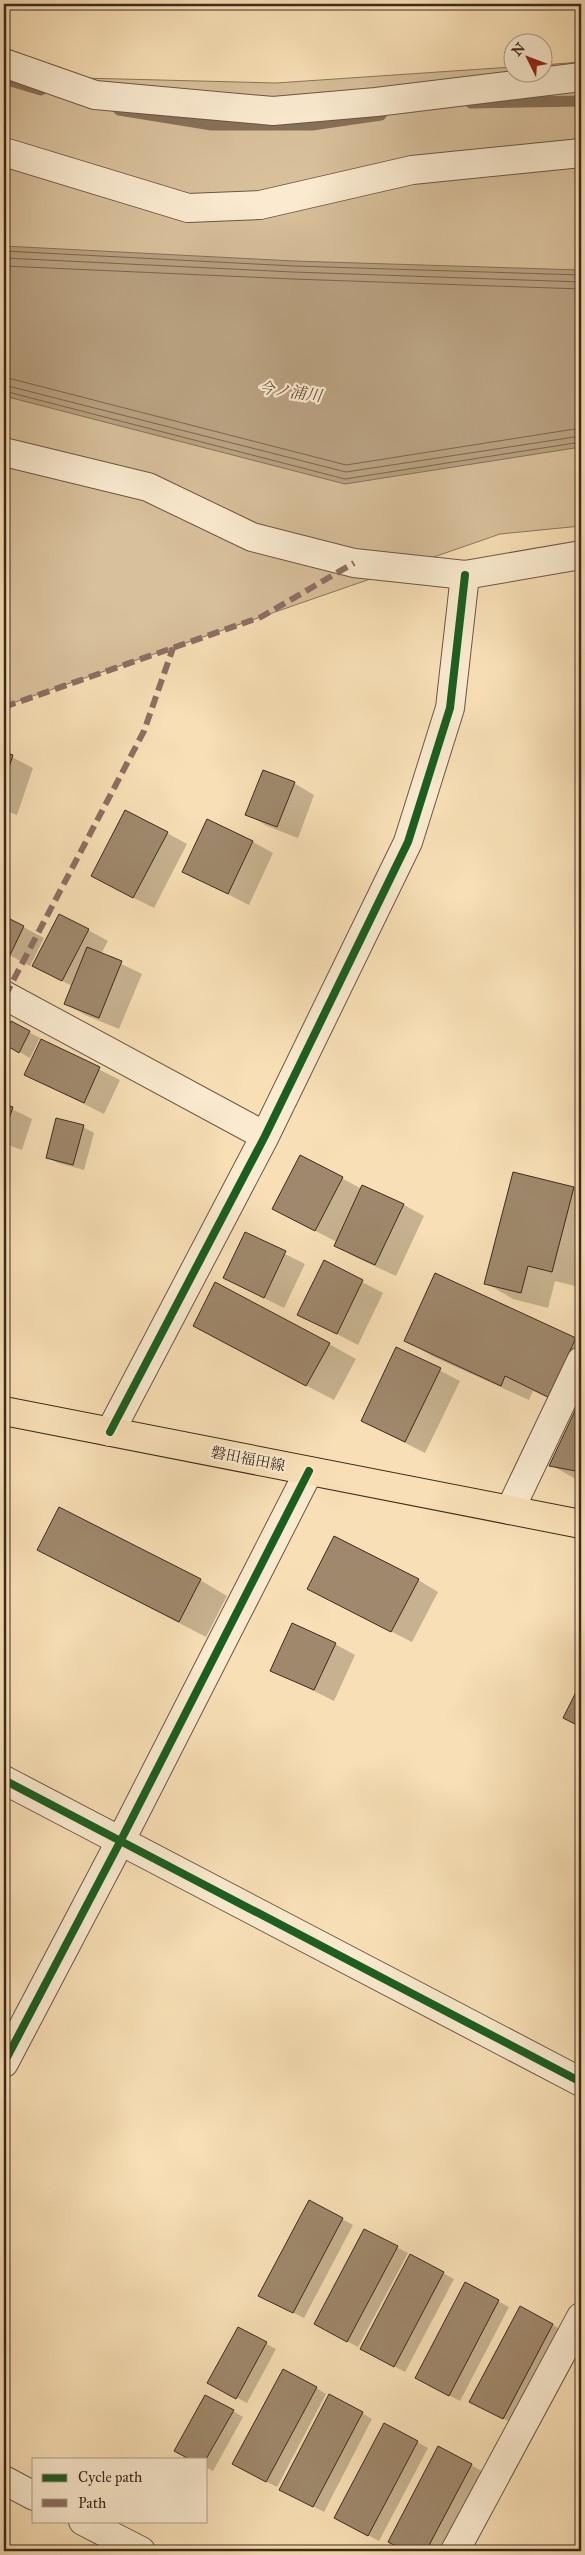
<svg xmlns="http://www.w3.org/2000/svg" width="585" height="2555" font-family="'IM FELL Great Primer','Noto Serif JP',serif">
  <style>
    .green { fill: #d8c09b; stroke: #8b755c }
    .water { fill: #b9a181; stroke: #887159 }
    .shadow { fill: #0003 }
    .lines { fill: none; stroke-linecap: round; stroke-linejoin: round }
    .shore { stroke: #7c664f; stroke-width: 1 }
    .stream { stroke: #887159; stroke-width: 11 }
    .building { fill: #9f886c; stroke: #3e2a1d }
    .minor-casing { stroke: #6c5743; stroke-width: 30 }
    .major-casing { stroke: #3e2a1d; stroke-width: 30 }
    .minor { stroke: #faeacf; stroke-width: 28 }
    .major { stroke: #f8dfb5; stroke-width: 28 }
    .quiet { stroke: #8d6e63; stroke-width: 6; stroke-dasharray: 12 6; stroke-linecap: butt }
    .cycleway-casing { stroke: #faeacf; stroke-width: 11 }
    .cycleway { stroke: #1b5e20; stroke-width: 8 }
    .labels { text-anchor: middle; stroke-width: 4.5; stroke-linejoin: round; paint-order: stroke }
    .street-label { font-size: 15px; fill: #3e2a1d; stroke: #faeacf }
    .water-label { font-size: 16px; font-style: italic; fill: #634e3b; stroke: #faeacf }
  </style>
  <rect width="100%" height="100%" fill="#f8dfb5"/>
  <filter id="stains"><feTurbulence type="fractalNoise" baseFrequency=".004" numOctaves="4"/><feColorMatrix values="0 0 0 0 .2 0 0 0 0 .09 0 0 0 0 .02 0 0 0 .5 -.17"/></filter>
  <radialGradient id="worn" r=".72"><stop offset=".6" stop-color="#630" stop-opacity="0"/><stop offset="1" stop-color="#630" stop-opacity=".3"/></radialGradient>
  <path class="green" d="M581,62V526L500,534L4,706V76L276,83L512,67V72H542L543,65Z"/>
  <path class="water" d="M4,246L294,261L581,270V447L345,484L4,396Z"/>
  <path class="shadow" d="M4,753L33,768L17,815L4,810Z
    M294,783L314,795L298,838L267,826L247,814Z
    M167,833L187,844L154,908L112,887Z
    M253,842L273,853L249,905L184,872Z
    M4,917L44,938L30,966L11,956L4,972Z
    M88,930L108,941L101,954L142,974L119,1029L85,1015L65,1003L72,986L54,977Z
    M11,1023L40,1038L30,1058L4,1043V1038Z
    M42,1041L120,1080L104,1114L26,1075Z
    M4,1105L32,1119L22,1150L8,1145L4,1158Z
    M83,1127L94,1133L84,1170L58,1163L47,1157Z
    M300,1156L362,1189L404,1205L424,1216L396,1276L355,1257L335,1245L337,1242L294,1220Z
    M514,1173L574,1188L581,1193V1278L579,1287L555,1281L548,1308L513,1299L486,1283Z
    M245,1234L305,1264L284,1308L224,1278Z
    M324,1262L383,1293L358,1345L299,1314Z
    M575,1339L581,1343V1482L551,1465L576,1411L533,1391L529,1400L432,1356L405,1340Z
    M221,1341L329,1344L356,1359L334,1400Z
    M397,1348L460,1381L425,1453L362,1421Z
    M39,1550L200,1580L227,1596L206,1637Z
    M418,1580L438,1592L412,1642L329,1600Z
    M335,1644L355,1655L334,1701L272,1670Z
    M342,2219L353,2225L304,2318L270,2301Z
    M364,2231L408,2253L358,2347L326,2330Z
    M411,2256L454,2279L405,2372L372,2355Z
    M466,2284L509,2307L460,2401L427,2384Z
    M553,2325L563,2331L514,2424L481,2407Z
    M239,2329L276,2349L247,2403L209,2382Z
    M316,2388L326,2394L277,2487L244,2470Z
    M233,2411L243,2417L213,2471L206,2467V2459H191Z
    M362,2413L372,2419L324,2512L291,2495Z
    M417,2442L428,2448L379,2541L346,2523Z
    M471,2465L482,2471L440,2551H408L390,2541Z"/>
  <g class="lines">
    <path class="shore" d="M4,251L294,266L581,275
      M4,258L293,272L581,282
      M4,266L293,279L581,289
      M4,377L346,465L581,428
      M4,385L346,472L581,436
      M4,391L345,479L581,442"/>
    <path class="stream" d="M4,79L41,90
      M471,103L581,101
      M119,110L212,125H312L381,115"/>
  </g>
  <path class="building" d="M4,752L13,755L4,783Z
    M263,770L295,782L277,827L245,815Z
    M125,810L168,832L133,898L91,876Z
    M207,819L253,841L228,894L182,872Z
    M59,914L89,929L62,981L32,966Z
    M4,916L24,926L10,955L4,952Z
    M87,947L122,961L99,1018L64,1004Z
    M11,1021L30,1031L19,1053L4,1044V1035Z
    M41,1039L100,1067L84,1103L24,1075Z
    M4,1104L13,1107L4,1133Z
    M56,1118L84,1125L73,1165L46,1158Z
    M300,1155L343,1177L315,1231L272,1209Z
    M513,1172L574,1187L552,1272L528,1266L521,1293L484,1284Z
    M362,1185L404,1204L375,1265L334,1246Z
    M245,1232L286,1251L264,1298L223,1278Z
    M324,1260L363,1280L337,1334L297,1315Z
    M435,1273L576,1338L548,1397L505,1376L501,1386L404,1341Z
    M215,1282L330,1343L306,1386L193,1326Z
    M396,1347L441,1368L405,1442L361,1421Z
    M581,1398V1472L549,1466Z
    M59,1507L201,1579L179,1622L37,1550Z
    M334,1536L419,1579L391,1632L307,1589Z
    M292,1623L336,1643L314,1690L270,1671Z
    M581,1682V1727L563,1718Z
    M309,2200L343,2218L293,2313L258,2296Z
    M364,2229L398,2246L347,2342L314,2324Z
    M410,2254L444,2272L394,2367L360,2349Z
    M465,2282L499,2300L449,2396L415,2378Z
    M520,2306L553,2324L503,2419L469,2402Z
    M238,2327L267,2342L236,2399L207,2383Z
    M283,2369L317,2387L266,2482L232,2464Z
    M329,2394L363,2412L313,2507L279,2490Z
    M205,2395L234,2410L206,2459H189L174,2451Z
    M384,2423L418,2441L368,2536L334,2518Z
    M438,2446L472,2464L426,2551H406L388,2542Z"/>
  <g class="lines">
    <g class="minor-casing">
      <path id="minor" d="M4,63L95,95L273,111L376,102L581,77
        M4,152L188,208L260,205L412,170L581,153
        M4,452L148,487L252,537L354,563L465,575L581,555
        M4,995L265,1136
        M110,1432L265,1136L408,842L450,708L465,575
        M510,1510L581,1361
        M4,1780L581,2082
        M4,2063L121,1840L309,1471
        M4,2480L34,2496
        M83,2521L141,2551
        M455,2551L581,2317"/>
    </g>
    <g class="major-casing">
      <path id="major" d="M4,1411L581,1524"/>
    </g>
    <use href="#minor" class="minor"/>
    <use href="#major" class="major"/>
    <path class="quiet" d="M4,707L261,617L354,563
      M5,996L144,731L173,648"/>
    <g class="cycleway-casing">
      <path id="cycleway" d="M110,1432L265,1136L408,842L450,708L465,575
        M4,1780L581,2082
        M4,2063L121,1840L309,1471"/>
    </g>
    <use href="#cycleway" class="cycleway"/>
  </g>
  <g class="labels">
    <g class="street-label">
      <text transform="translate(248 1459) rotate(11)" y="5">磐田福田線</text>
    </g>
    <g class="water-label">
      <text transform="translate(290 391) rotate(8)" y="6">今ノ浦川</text>
    </g>
  </g>
  <rect width="585" height="2555" fill="none" stroke="#f8dfb5" stroke-width="20"/>
  <rect x="5" y="5" width="575" height="2545" fill="none" stroke="#3e2a1d" stroke-width="2.5"/>
  <rect x="10" y="10" width="565" height="2535" fill="none" stroke="#3e2a1d"/>
  <rect x="32" y="2458" width="175" height="65" fill="#faeacf" stroke="#af9d88"/>
  <rect x="42" y="2474" width="25" height="8" fill="#1b5e20" stroke="#af9d88"/>
  <text x="78" y="2482" font-size="15" fill="#3e2a1d">Cycle path</text>
  <rect x="42" y="2499" width="25" height="8" fill="#8d6e63" stroke="#af9d88"/>
  <text x="78" y="2508" font-size="15" fill="#3e2a1d">Path</text>
  <g transform="translate(528 58) rotate(312)"><circle r="24" fill="#faeacf" stroke="#af9d88"/>
  <path d="M0-4L9 19L0 12L-9 19Z" fill="#8f2418"/>
  <text y="-8" font-size="14" font-weight="bold" text-anchor="middle" fill="#3e2a1d">N</text>
  </g>
  <rect width="100%" height="100%" filter="url(#stains)"/>
  <rect width="100%" height="100%" fill="url(#worn)"/>
</svg>
